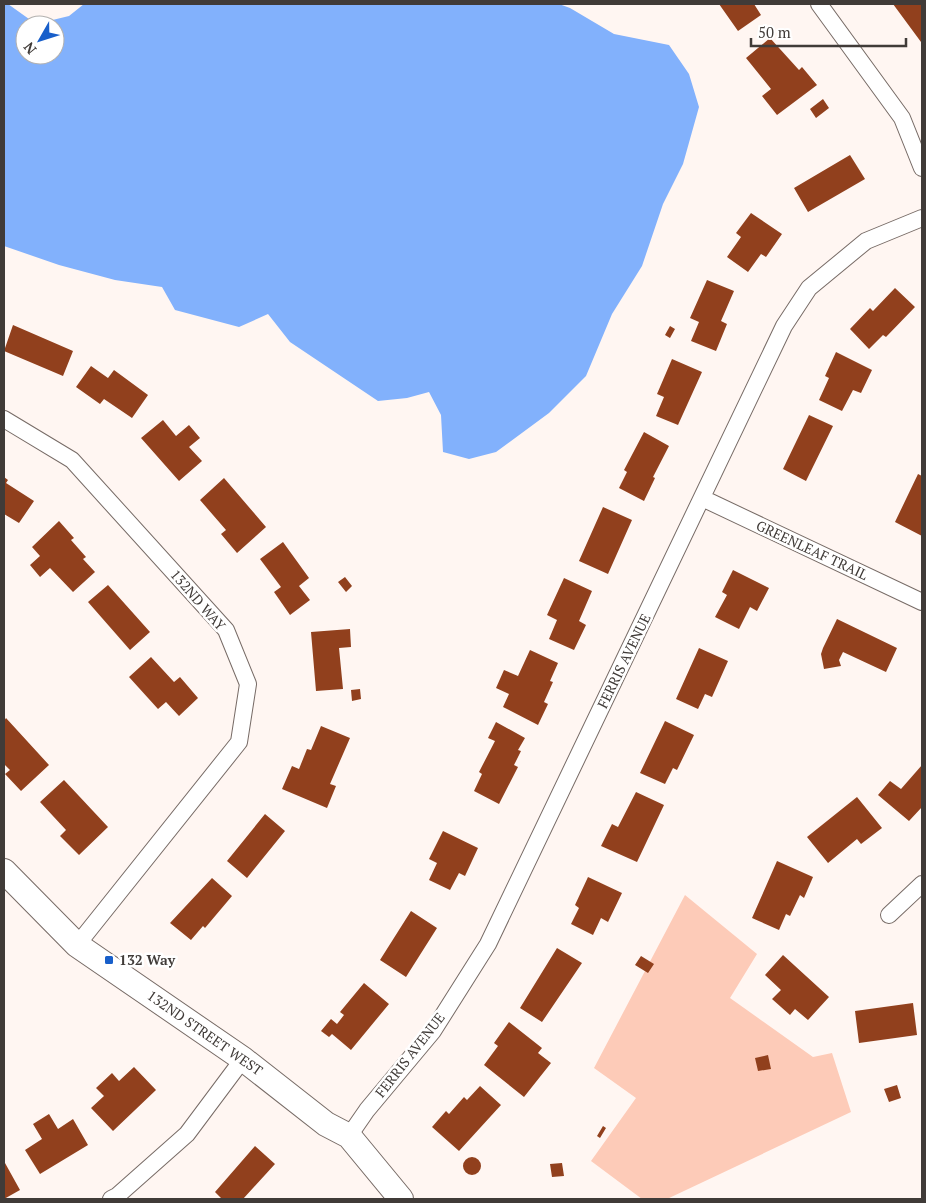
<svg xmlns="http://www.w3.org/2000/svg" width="926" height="1203" font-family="'PT Serif',serif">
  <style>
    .green { fill: #fdcbb8 }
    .water { fill: #82b1fc; fill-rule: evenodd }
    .building { fill: #91401d }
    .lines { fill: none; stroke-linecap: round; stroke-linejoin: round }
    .street-casing { stroke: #776b66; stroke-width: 18 }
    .secondary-casing { stroke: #776b66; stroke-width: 26 }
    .street { stroke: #fff; stroke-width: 16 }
    .secondary { stroke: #fff; stroke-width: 24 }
    .poi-dot { fill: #185fca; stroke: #fff; stroke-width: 2 }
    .labels { text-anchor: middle; stroke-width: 5; stroke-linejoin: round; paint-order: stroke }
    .street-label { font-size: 14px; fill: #403b38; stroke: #fff }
    .poi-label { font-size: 14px; font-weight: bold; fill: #403b38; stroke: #fff; text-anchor: start }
  </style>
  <rect width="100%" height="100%" fill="#fff6f2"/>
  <path class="green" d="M685,895L757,954L730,998L813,1057L832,1053L851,1112L667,1199H642L591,1161L636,1098L594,1068Z"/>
  <path class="water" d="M4,4H8L36,24L69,16L84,4H559L570,8L614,34L669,45L689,74L699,107L683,164L663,204L642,266L612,314L586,376L549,413L496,452L469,459L443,452L441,415L429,392L407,398L378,401L290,342L268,314L239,327L175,310L162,287L115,280L59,265L4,246ZM25,25H55V55H25Z"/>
  <path class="building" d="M719,4H754L761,15L738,31Z
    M893,4H922V41L921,42Z
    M770,38L799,70L802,67L817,85L777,115L762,96L771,89L746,58Z
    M823,99L829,108L816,118L810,109Z
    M850,155L865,179L808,212L794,188Z
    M751,213L782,234L766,257L761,254L748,272L727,257L741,237L736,233Z
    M707,280L734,291L721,321L727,324L716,351L691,341L699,322L690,318Z
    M895,288L915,307L886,337L883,335L869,349L850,329L870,308L873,311Z
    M13,325L73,351L63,376L4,351Z
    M670,326L675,329L670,338L665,335Z
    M836,352L872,370L861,393L853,390L842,411L819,400L829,378L825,376Z
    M672,359L702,372L678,425L656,416L664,397L657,394Z
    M91,366L108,378L114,370L148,395L132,418L104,399L100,404L76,387Z
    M809,415L833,426L806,481L783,469Z
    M163,420L176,436L189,425L200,438L189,447L202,461L179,481L141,438Z
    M644,432L669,446L653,477L655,478L644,501L619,488L627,472L624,470Z
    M918,474L922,476V536L895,522Z
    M4,477L8,480L6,483L34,501L19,523L4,514Z
    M224,478L266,527L237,553L221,534L226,530L200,500Z
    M603,507L632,520L608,574L579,561Z
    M59,521L74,538L71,540L86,557L83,559L95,572L73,592L50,568L40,577L30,565L40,556L32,547Z
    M283,542L309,578L299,586L310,600L290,615L274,592L281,587L260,559Z
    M733,570L769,588L757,611L750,607L739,629L715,617L727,595L722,592Z
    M345,577L352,586L346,592L338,582Z
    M564,578L592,591L579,621L586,625L574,650L549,639L557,620L547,615Z
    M108,585L150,632L130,650L88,602Z
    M837,619L897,648L886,672L843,652L839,660L841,666L824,669L821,654L823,648Z
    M350,629L351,647L339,648L343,689L316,691L311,632Z
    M699,648L728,661L712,697L705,694L698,709L676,699Z
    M530,650L558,663L550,681L553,682L544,702L548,704L538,725L503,707L509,694L496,688L504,670L518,676Z
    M151,657L174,682L180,677L198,698L179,716L166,702L158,709L129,677Z
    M360,689L361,699L352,701L351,690Z
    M6,718L49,765L21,791L5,774L10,770L4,764V721Z
    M665,721L694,735L677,770L673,768L665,784L640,773Z
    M496,722L525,738L518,750L521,751L514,765L518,767L499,804L474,791L482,774L479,772L495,741L488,738Z
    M321,726L350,738L330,784L336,786L327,808L282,789L292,766L299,769L307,749L311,750Z
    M922,765V807L909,821L878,795L890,781L901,789Z
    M64,780L108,827L79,855L60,836L66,830L40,802Z
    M636,792L664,805L637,862L601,846L612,824L618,827Z
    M857,797L882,828L861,844L857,839L828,863L807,837Z
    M265,814L285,831L247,878L227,861Z
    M443,831L478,848L465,876L459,873L450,890L429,880L437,863L429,859Z
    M777,861L813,877L804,898L800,895L790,916L786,914L779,930L752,918Z
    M588,877L622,893L608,922L601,918L593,935L571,924L579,908L575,905Z
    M212,878L232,896L205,928L203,926L191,940L170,923Z
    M411,911L437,928L406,977L380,960Z
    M557,948L582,963L542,1022L520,1008Z
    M783,955L829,997L808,1020L795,1009L790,1015L772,999L781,990L765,975Z
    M641,956L654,964L648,973L635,965Z
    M364,983L389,1004L351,1050L332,1034L329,1037L321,1031L331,1019L337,1024L344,1015L340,1012Z
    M913,1003L917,1035L859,1043L855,1011Z
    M509,1022L542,1048L538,1053L551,1063L524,1097L484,1065L498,1046L494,1043Z
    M768,1055L771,1069L758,1071L755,1058Z
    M134,1067L156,1090L113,1131L91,1108L104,1096L96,1088L112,1073L119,1081Z
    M897,1085L901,1098L889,1102L884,1089Z
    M480,1086L501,1105L459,1151L432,1127L446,1111L449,1114L464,1097L467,1100Z
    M49,1114L58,1129L73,1119L88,1145L40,1174L25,1150L42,1139L33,1124Z
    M603,1126L606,1128L600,1138L597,1136Z
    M255,1146L275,1164L243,1199H222L215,1192Z
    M463 1166a9 9 0 1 1 18 0a9 9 0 1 1-18 0Z
    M5,1163L20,1190L4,1199V1164Z
    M562,1163L564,1176L552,1177L550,1164Z"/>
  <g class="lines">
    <g class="street-casing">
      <path id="street" d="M819,4L902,118L922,168
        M4,419L72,460L226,630L248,684L239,742L77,945
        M702,498L922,602
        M889,915L922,884
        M349,1136L367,1110L433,1031L488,944L784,326L809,288L866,241L922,218
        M111,1199L117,1196L187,1134L243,1059"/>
    </g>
    <g class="secondary-casing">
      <path id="secondary" d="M4,871L77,945L243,1059L326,1124L349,1136L401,1199"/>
    </g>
    <use href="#street" class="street"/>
    <use href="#secondary" class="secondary"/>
  </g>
  <rect class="poi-dot" x="104" y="955" width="10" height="10" rx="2.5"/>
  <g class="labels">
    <g class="street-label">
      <text transform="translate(812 550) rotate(25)" y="5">GREENLEAF TRAIL</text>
      <text transform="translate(198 600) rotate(49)" y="5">132ND WAY</text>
      <text transform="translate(624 661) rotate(-64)" y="5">FERRIS AVENUE</text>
      <text transform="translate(205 1033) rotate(35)" y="5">132ND STREET WEST</text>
      <text transform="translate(410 1055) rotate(-52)" y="5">FERRIS AVENUE</text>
    </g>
    <g class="poi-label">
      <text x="119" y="965">132 Way</text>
    </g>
  </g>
  <rect width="926" height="1203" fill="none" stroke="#403b38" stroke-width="10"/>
  <g transform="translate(40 40) rotate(231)"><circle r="24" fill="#ffffff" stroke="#b3b1af"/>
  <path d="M0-4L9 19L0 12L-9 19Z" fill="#185fca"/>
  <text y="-8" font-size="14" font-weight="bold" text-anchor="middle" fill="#403b38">N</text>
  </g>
  <path d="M751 38v8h155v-8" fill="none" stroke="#403b38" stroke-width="2.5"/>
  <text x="758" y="38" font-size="15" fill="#403b38" stroke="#ffffff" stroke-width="4" paint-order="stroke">50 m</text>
</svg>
